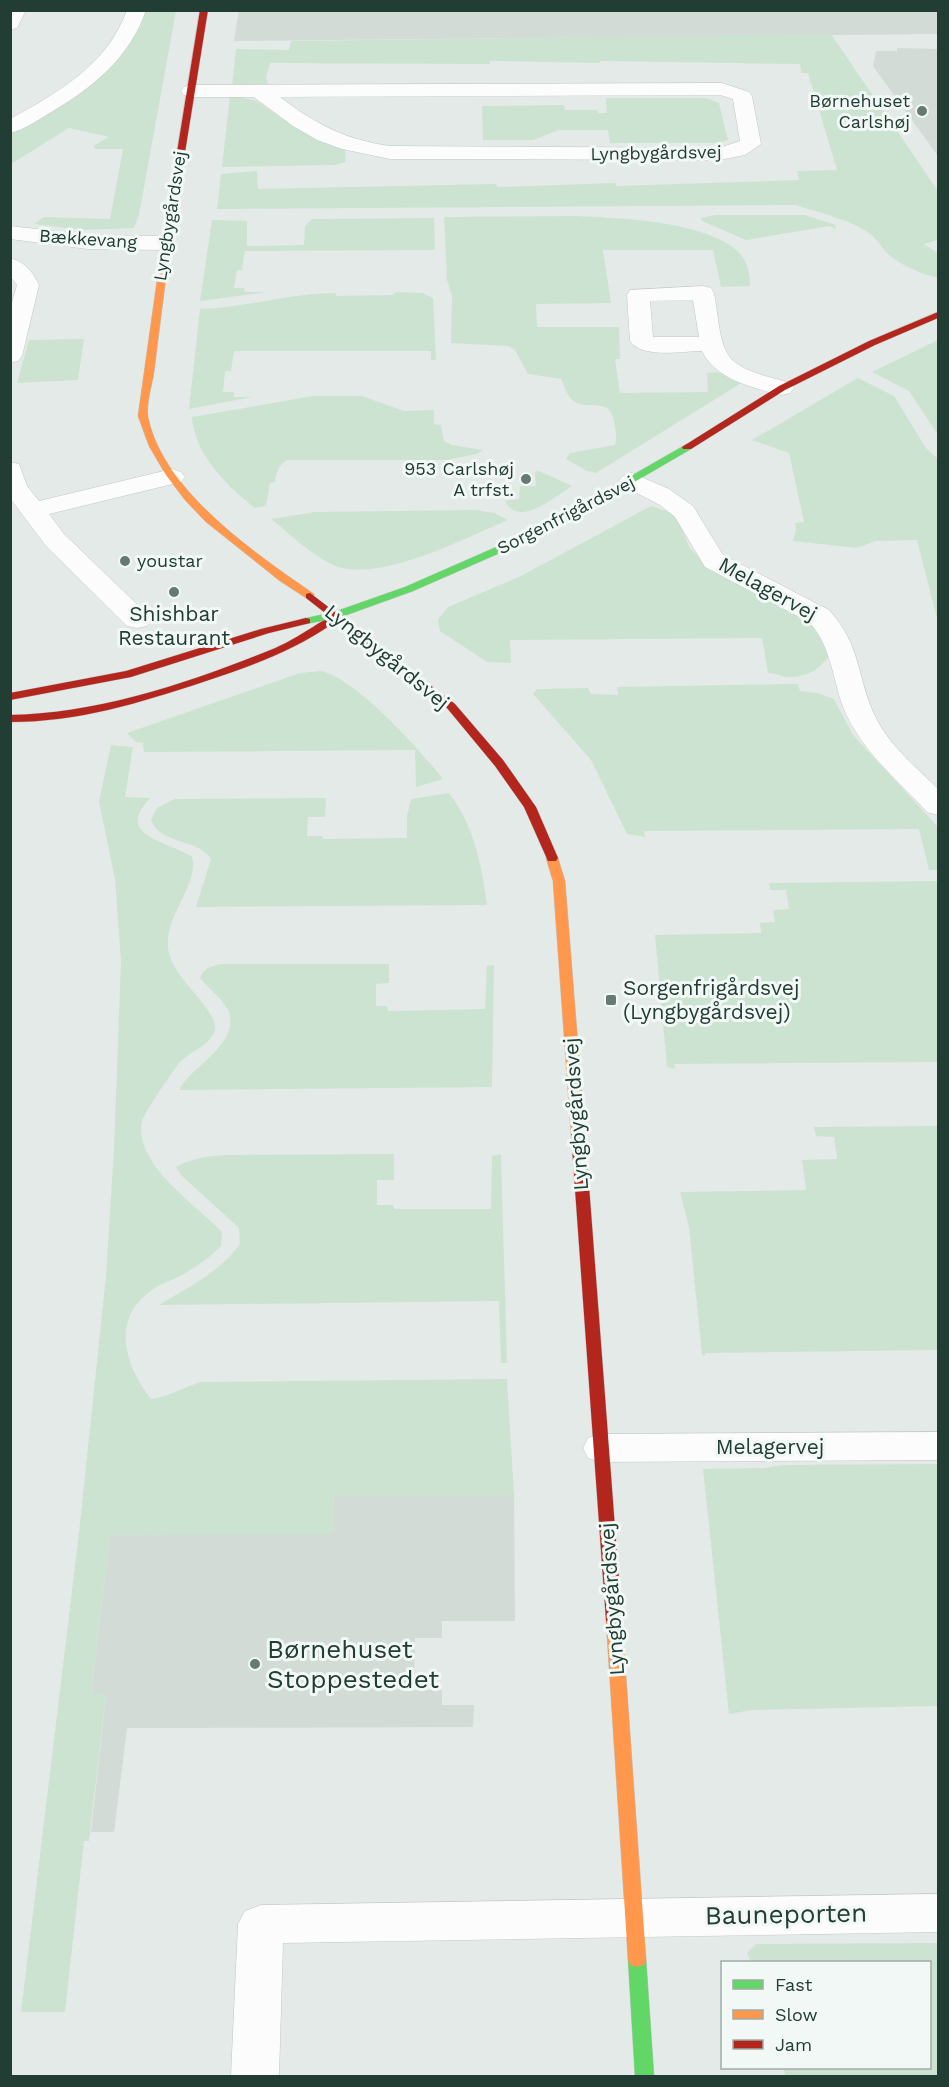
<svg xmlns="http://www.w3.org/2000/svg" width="949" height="2087" font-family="'Work Sans',sans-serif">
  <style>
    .built { fill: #d2dbd6 }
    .green { fill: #cde3d2 }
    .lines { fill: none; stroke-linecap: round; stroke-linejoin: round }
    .street-casing { stroke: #c1c7c4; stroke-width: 1 }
    .fast-casing { stroke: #c0c7c4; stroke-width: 1 }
    .slow-casing { stroke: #c0c7c4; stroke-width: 1 }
    .jam-casing { stroke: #c0c7c4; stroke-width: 1 }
    .street { fill: #fbfcfb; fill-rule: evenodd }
    .fast { fill: #63d668; fill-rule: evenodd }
    .slow { fill: #ff974d; fill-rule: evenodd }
    .jam { fill: #b3261e; fill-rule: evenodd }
    .poi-dot { fill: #667a72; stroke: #f2f8f5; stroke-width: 2 }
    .labels { text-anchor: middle; stroke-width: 6; stroke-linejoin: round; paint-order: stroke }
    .far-poi-label { font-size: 18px; fill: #223d33; stroke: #f2f8f5; text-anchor: end }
    .far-street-label { font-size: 18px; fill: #223d33; stroke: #f2f8f5 }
    .street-label { font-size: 21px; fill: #223d33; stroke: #f2f8f5 }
    .poi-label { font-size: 21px; fill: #223d33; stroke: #f2f8f5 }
    .near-poi-label { font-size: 26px; fill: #223d33; stroke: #f2f8f5; text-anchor: start }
    .near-street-label { font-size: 26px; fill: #223d33; stroke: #f2f8f5 }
  </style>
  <rect width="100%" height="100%" fill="#e4eae7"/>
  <path class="built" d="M239,10L938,11V34L234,41Z
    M897,48L938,49V156L873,66L876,51H897Z
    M334,1495H514L515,1621H442V1638H415L414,1690H442V1705H474L473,1727L127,1728L114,1832H91L106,1695H91L110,1534H332Z"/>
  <path class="green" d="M145,11H176L139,215L134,228L83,230L34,224L44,217L110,219L123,149H96L93,146L109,137L69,128L11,164V130L128,43L141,26Z
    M831,34L938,191V240L924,244L938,253V278C919,273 900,266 885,251C879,243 875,237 866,231C845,218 819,213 796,205L217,209L221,174L257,171L258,189L496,184L498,187L615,183L616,186L799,180L797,171L837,170L808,73H801L800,64L600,61L599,63L490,61V64L270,63L266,77L268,85L232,86L236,49L289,50L291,41Z
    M230,95L257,101L296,128L345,149L346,162L334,165L222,167Z
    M606,98H706L719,103L728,140L718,143H610L608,130H559L533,140H483L482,106L564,105L565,110H597L598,113H607Z
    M715,215H805L836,225L835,229L830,226L746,240L702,221L701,218Z
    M577,216C618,218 720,221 744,259C749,268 750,277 750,286L721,287L713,250H603L611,303L536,304L537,327H619L620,359H615L620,393L708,392L707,373C718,371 735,372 743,382L596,473L587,471L566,459L570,453L615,445C617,438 616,433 615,426C611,393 588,413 572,400C567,395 564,385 561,379L528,374L515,350L508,346L451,343L452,296L447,280L444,217Z
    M434,218L435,250L245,251L242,270H237L234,288H244L245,292H267L200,301L212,220L247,221V246L304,245L305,226L312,219Z
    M396,292L423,293L433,298L436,360H431V351H234L231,371H225L223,392H234V397H252L189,409L200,309C246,308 289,293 335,293L337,296L392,295Z
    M84,339L78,380L17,383L29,340Z
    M938,340V435L909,391L872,372Z
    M858,378L894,396L926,448L938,459V622L917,540L875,541L857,548L793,541L796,530L795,523L804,522L789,453L752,440Z
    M313,396H362L404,411L434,410V424L441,425L444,441L452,445L483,450L477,454L447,460H287C279,465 276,472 275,482L270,483L266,506L255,508C228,487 194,454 192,417Z
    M539,471L572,486C555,496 519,529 505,501L519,499L520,486H536L535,472Z
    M651,506L672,513L678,520L690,548L708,567L811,623L831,652C823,668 805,679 786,677C780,676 776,673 768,673L762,638L510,640L511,663L487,662L440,631L438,619L448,607L521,576Z
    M476,510L494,513L508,520C465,538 375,586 331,564C310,554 290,534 271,519L315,512Z
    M321,671C356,678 421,751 443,779L416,787L415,750L144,752L143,743L136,742L127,733L300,673Z
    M798,684L800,691L817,693L834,699L853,735L938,827V870H929L919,829L644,831L645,837L627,834L591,760L533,694L537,689H543L588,688L591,694L618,695L617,687Z
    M111,745L133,747L125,797L150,798C114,837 167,840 192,857C200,888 158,920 170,957C177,981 223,1015 214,1033C207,1047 189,1052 179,1063C173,1071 144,1113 142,1121C133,1164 196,1204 222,1232L221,1246C210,1257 198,1266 184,1274C173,1280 158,1284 148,1293C110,1323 127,1368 151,1399C168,1397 184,1387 201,1382L507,1379L514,1495H334L333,1534L110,1535L91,1694H106L89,1841H84L65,2012H21L79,1533L106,1276L114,1149L121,961L115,879L99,802Z
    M449,793C474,825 482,866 487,905L196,907L211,859C198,838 160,845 151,820L157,808L175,799L326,798L325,817H308L307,836H322L323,839L407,838V816L411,799Z
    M938,881V1062L674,1064L675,1069L667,1067L655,935L761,933L760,923L775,922L773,910L789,909L786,890H770L769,883Z
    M221,964H389V983L376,984V1006H387L388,1011L485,1009L487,966L494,965L492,1087L179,1090C192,1065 242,1043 228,1010C222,998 209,989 200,978C203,968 212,966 221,964Z
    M938,1126V1350L705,1353V1356L702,1355L689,1227L680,1192L806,1190L802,1160L837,1159L834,1137L816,1136L814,1127Z
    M394,1154V1180H377V1205H393L394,1209H491L492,1156L501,1154L507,1363H501L499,1301L159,1305C188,1287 219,1273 240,1244L239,1228L181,1175L176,1167C191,1158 210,1156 227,1155Z
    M938,1464V1706L752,1710L729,1714L703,1469L764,1468L784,1465Z
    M938,1943V2076H785L784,2068H930V1962H751L747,1953L756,1944Z"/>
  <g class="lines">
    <g class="street-casing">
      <path id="street" d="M10,10H26L17,28L10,30Z
        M127,10H146C130,58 91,89 48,114C36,121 24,130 10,133V119C58,93 108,64 127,10Z
        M722,83L749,92L752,96L761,144L745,155L719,160L390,159L342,149L317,140L293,126L254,97H191L184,95L181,91L184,87L191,85ZM720,95L733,99L740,141L719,148L390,146C346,140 315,124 280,97Z
        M10,226L88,235L165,236L173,238L176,243L173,248L165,250L88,249L10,239Z
        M10,258C25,262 33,272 39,285L22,356L18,361L10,363V309L17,285L10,276Z
        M703,286L711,288L714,293C718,311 718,337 727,353C737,372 772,377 790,383L794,388L790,393L782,395C754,388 716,380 702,351C682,351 643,359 630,341L627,295L630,290ZM693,300L699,337H653L650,301Z
        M10,462L19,464L27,486L39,501L172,469L181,472L185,477L181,482L49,514L64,534L147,614L151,620L147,626L137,628L127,626L46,546L10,498Z
        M632,473L669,489L693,506L723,555L829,610C863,647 856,680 877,720C891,747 917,768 938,789V815L927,812C900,783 868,756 849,720C832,688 835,650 809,622L705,567L675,517L660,505L623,486L619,481L623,476Z
        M938,1432V1460L602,1462L588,1458L583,1448L588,1438L602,1434Z
        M938,1894V1932L283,1943L279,2076H231L238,1924L245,1911L261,1905Z"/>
    </g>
    <g class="fast-casing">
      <path id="fast" d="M687,444L691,445V449L550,531L413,591L341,617L306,624L300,621L302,619L334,612L405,587L542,527Z
        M637,1951L644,1953L646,1959L654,2076H635L628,1959L630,1953Z"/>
    </g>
    <g class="slow-casing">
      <path id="slow" d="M166,242L170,245C165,287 159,330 154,372C152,385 146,404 148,417C163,491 256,554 314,594V598H306L280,581L206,522L185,500L166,475L149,446L138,416L162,245Z
        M552,854L558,858L565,881L585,1133L578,1137L571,1133L553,881L546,858Z
        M614,1614L620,1615L622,1620L646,1959L644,1965L637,1967L630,1965L628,1959L606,1620L608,1615Z"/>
    </g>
    <g class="jam-casing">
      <path id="jam" d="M200,10H208L170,245L166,248L162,245Z
        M938,312V318L875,345L785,390L691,449H683L682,447L779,386L869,341Z
        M310,593L455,704L503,760L536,807L558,858L556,861H548L524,807L495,766L447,708L306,598V594Z
        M306,618L310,619V623L269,633L131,677L10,700V693L126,671L261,629Z
        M328,619L332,620V624C292,652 248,667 203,682C139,703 78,722 10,722V715C94,714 186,684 263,653C279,647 294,639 308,630C315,626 321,621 328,619Z
        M578,1129L585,1133L622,1620L620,1625L614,1626L608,1625L606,1620L571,1133Z"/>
    </g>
    <use href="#street" class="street"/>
    <use href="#fast" class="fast"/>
    <use href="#slow" class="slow"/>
    <use href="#jam" class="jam"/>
  </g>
  <g class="poi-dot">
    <circle cx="922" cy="111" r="6"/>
    <circle cx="526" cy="479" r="6"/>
    <circle cx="125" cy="561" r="6"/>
    <circle cx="174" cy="592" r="6"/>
    <rect x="605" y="994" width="12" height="12" rx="3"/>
    <circle cx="255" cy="1664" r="6"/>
  </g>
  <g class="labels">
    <g class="far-poi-label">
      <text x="910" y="107">Børnehuset<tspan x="910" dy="21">Carlshøj</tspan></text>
      <text x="514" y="475">953 Carlshøj<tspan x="514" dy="21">A trfst.</tspan></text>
      <text x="137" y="567" text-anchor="start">youstar</text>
    </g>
    <g class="far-street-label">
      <text transform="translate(656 153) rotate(-1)" y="6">Lyngbygårdsvej</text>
      <text transform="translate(170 216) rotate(-81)" y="6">Lyngbygårdsvej</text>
      <text transform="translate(88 239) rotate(4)" y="6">Bækkevang</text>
      <text transform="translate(566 515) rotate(-27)" y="6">Sorgenfrigårdsvej</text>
    </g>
    <g class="street-label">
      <text transform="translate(768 589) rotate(29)" y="7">Melagervej</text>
      <text transform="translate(387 657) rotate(39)" y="7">Lyngbygårdsvej</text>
      <text transform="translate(576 1114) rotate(-94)" y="7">Lyngbygårdsvej</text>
      <text x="770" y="1454">Melagervej</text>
      <text transform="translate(612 1599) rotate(-94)" y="7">Lyngbygårdsvej</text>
    </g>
    <g class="poi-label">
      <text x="174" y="621">Shishbar<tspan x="174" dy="24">Restaurant</tspan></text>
      <text x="623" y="995" text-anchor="start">Sorgenfrigårdsvej<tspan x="623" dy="24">(Lyngbygårdsvej)</tspan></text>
    </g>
    <g class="near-poi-label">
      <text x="267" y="1658">Børnehuset<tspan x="267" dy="30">Stoppestedet</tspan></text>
    </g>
    <g class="near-street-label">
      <text transform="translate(786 1914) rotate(-1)" y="9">Bauneporten</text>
    </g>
  </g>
  <rect width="949" height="2087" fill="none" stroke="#223d33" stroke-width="24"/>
  <rect x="721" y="1961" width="210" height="108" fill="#f2f8f5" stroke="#9fada7" stroke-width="1.5"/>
  <rect x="733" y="1980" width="30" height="9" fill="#63d668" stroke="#9fada7" stroke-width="1.5"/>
  <text x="775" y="1991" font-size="18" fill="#223d33">Fast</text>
  <rect x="733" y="2010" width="30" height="9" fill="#ff974d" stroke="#9fada7" stroke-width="1.5"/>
  <text x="775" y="2021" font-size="18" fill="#223d33">Slow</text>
  <rect x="733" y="2040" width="30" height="9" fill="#b3261e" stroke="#9fada7" stroke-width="1.5"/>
  <text x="775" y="2051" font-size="18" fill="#223d33">Jam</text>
</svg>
